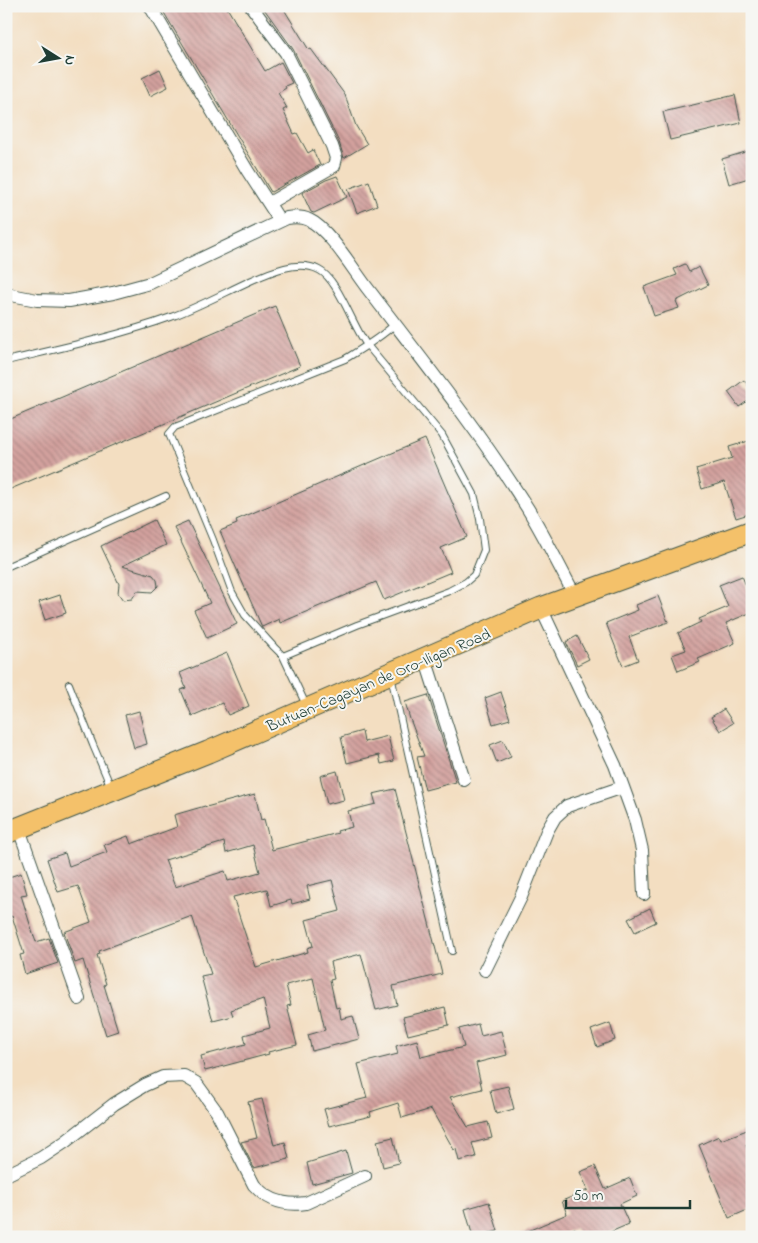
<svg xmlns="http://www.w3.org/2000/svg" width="758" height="1243" font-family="'Indie Flower',sans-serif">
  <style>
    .building { fill: url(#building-back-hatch); fill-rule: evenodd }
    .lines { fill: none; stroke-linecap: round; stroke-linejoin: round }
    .service-casing { stroke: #3f5549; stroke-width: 8 }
    .minor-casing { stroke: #3f5549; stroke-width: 14 }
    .trunk-casing { stroke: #3f5549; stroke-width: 23 }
    .service { stroke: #fff; stroke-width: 6 }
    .minor { stroke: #fff; stroke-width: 12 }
    .trunk { stroke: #f4c16a; stroke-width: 21 }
    .labels { text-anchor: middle; stroke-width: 4; stroke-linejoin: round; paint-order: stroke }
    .street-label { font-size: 16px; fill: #1f3d34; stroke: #f6f6f2 }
  </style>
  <defs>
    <pattern id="building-back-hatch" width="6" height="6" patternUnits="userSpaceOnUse" patternTransform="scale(1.25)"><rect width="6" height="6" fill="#d3a19e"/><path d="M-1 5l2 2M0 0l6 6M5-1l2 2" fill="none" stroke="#ab8482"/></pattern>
  </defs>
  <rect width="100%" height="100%" fill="#f6f6f2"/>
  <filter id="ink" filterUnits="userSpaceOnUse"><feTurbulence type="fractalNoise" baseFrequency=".02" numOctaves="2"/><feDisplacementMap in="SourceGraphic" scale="10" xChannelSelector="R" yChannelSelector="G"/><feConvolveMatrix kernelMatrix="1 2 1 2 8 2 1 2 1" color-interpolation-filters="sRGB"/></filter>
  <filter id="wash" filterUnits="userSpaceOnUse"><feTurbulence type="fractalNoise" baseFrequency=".0096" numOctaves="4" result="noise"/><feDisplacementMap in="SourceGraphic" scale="20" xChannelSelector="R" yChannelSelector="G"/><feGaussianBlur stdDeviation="1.12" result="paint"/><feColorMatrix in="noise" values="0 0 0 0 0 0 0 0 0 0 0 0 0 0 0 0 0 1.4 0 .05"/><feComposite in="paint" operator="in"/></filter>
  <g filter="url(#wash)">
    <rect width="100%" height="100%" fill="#f3dec1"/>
    <g id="blocks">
      <path class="building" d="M160,6H226L265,71L281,62L292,83L285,86L286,88L278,93L287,108L283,110L294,134L297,133L308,153L313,150L320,165L271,192Z
        M262,6H282L309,50L311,49L345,95L356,126L367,144L344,158L339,142L293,49Z
        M160,69L168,87L150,96L142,78Z
        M735,95L741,123L670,140L663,112Z
        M752,150V177L729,184L722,159Z
        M337,176L347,197L314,213L311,212L302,193L326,180Z
        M369,181L377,205L357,213L348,189Z
        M685,264L689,272L699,267L708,285L676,301L679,308L654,316L644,287L677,275L674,269Z
        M275,306L300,366L6,491V421Z
        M744,380L752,391V398L739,407L728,392Z
        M425,439L467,537L441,548L451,572L384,600L376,582L280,623L279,619L262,627L220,531L237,524L236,520Z
        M752,440V513L736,518L724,482L702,489L696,469L732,458L729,447Z
        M154,520L166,545L122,566L153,575L157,580L158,586L152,592L137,591L132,599L123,600L118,593L119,584L101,546Z
        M188,521L237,624L207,638L194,610L210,603L174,527Z
        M742,576L752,600V612L726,623L735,643L698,659L700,662L678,671L672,655L686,650L678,633L701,622L699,619L728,607L719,585Z
        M60,595L66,613L45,620L39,602Z
        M658,596L668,622L629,637L638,660L623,666L606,623L638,610L636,605Z
        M577,636L589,659L577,665L566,642Z
        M227,653L249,706L228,715L222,703L192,716L181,690L186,688L180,673Z
        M501,692L510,719L493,724L485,698Z
        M428,695L456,782L425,790L417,757L424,756L410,719L405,702Z
        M724,709L733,723L720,731L711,717Z
        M139,711L147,744L134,748L125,715Z
        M362,731L364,742L388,736L394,761L381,764L379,755L347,763L341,737Z
        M503,740L511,757L497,763L490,745Z
        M337,771L344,800L327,804L320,776Z
        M395,789L442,974L393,986L397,1005L376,1010L361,954L330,962L334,979L330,980L336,1008L339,1007L341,1019L353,1016L359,1039L312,1051L308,1035L325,1030L313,978L286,985L291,1005L287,1006L297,1045L268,1052L269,1054L205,1071L201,1056L246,1044L244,1035L270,1028L263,999L231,1010L233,1016L213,1021L201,976L211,974L192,916L99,951L100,954L97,955L106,984L104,985L118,1031L106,1035L83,960L75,963L64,932L91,922L78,886L58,892L47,859L65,853L69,866L107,852L104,845L128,836L131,844L177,827L174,815L205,806L206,807L255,794L261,820L264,819L272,850L338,833L337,831L352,827L348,811L376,804L373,794ZM224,842L226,853L253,845L260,872L228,881L225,871L175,887L165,860ZM332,880L340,911L306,920L313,946L307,948L308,952L256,967L233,897L267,889L271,906L291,900L292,904L310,899L307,886Z
        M21,873L27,894L21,895L33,934L36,942L49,938L58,963L25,974L20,955L24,954L12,916L6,918V878Z
        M650,908L656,922L635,932L628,919Z
        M445,1007L449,1025L408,1035L403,1017Z
        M610,1023L615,1040L597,1047L591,1030Z
        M478,1024L481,1036L501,1031L507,1055L476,1063L482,1089L450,1097L468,1127L488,1122L492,1138L472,1143L476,1157L459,1161L456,1149L454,1150L431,1109L402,1118L398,1103L370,1112L371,1116L329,1126L324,1109L367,1098L358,1064L398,1054L396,1046L417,1040L421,1057L464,1047L459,1029Z
        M508,1086L514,1109L496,1114L490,1090Z
        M262,1099L274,1145L285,1142L289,1159L254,1168L241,1142L257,1138L248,1102Z
        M752,1128V1143L746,1145L752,1158V1208L729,1218L699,1145L719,1136L721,1140Z
        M393,1137L399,1163L383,1167L377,1141Z
        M346,1151L352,1173L312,1184L307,1163Z
        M595,1166L605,1189L630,1178L637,1196L620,1204L629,1224L599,1237H579L575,1228L556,1237H514L567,1214L562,1201L588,1190L580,1172Z
        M489,1202L498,1231L473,1237L465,1209Z"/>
    </g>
  </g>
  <g filter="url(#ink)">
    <use href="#blocks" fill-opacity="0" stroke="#3f5549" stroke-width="1"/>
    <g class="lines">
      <g class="service-casing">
        <path id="service" d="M6,361C61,348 118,336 171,317C198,307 224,293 250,281C270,272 298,259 319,270C338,279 353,327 367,345L442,435L474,494L480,519L484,550L474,575L466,582L449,591L357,625L283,656L274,647L245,615L232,592L213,540L169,434L175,427L345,359C363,348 380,338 395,324
          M6,567L166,496
          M283,656L306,705
          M391,676L452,951
          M69,684L93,745L111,787"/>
      </g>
      <g class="minor-casing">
        <path id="minor" d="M150,6L247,170L280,221
          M251,6L286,53L332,146L336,158L334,166L269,203
          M6,294L37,300L69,301L113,293L150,283L287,218C294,217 303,217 309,220C329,229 354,271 368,289C423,361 480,432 528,509C545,537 560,567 575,596
          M541,608L615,765L635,820L642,850L644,894
          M425,658L464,780
          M19,829L79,999
          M485,970L521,897L547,831L555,817L567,806L623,787
          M6,1175L41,1158L65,1142L114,1104L145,1085L163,1077L184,1076L196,1083L217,1112L254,1185C268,1201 285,1206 306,1203L365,1176"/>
      </g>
      <g class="trunk-casing">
        <path id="trunk" d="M6,833L208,752L541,608L752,531"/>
      </g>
      <use href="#service" class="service"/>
      <use href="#minor" class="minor"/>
      <use href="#trunk" class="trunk"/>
    </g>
  </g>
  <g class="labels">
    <g class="street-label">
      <text transform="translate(378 679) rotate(-23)" y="6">Butuan-Cagayan de Oro-Iligan Road</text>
    </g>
  </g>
  <rect width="758" height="1243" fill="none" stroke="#f6f6f2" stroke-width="25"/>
  <g transform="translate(58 58) rotate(101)" stroke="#f6f6f2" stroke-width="4" paint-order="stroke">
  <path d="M0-4L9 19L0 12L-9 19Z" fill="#1f3d34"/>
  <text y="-8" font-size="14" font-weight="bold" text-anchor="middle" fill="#1f3d34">N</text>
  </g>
  <path d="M566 1200v8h124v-8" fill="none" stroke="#1f3d34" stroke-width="2.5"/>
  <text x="573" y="1200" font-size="15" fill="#1f3d34" stroke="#f6f6f2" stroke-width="4" paint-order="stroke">50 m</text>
</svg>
